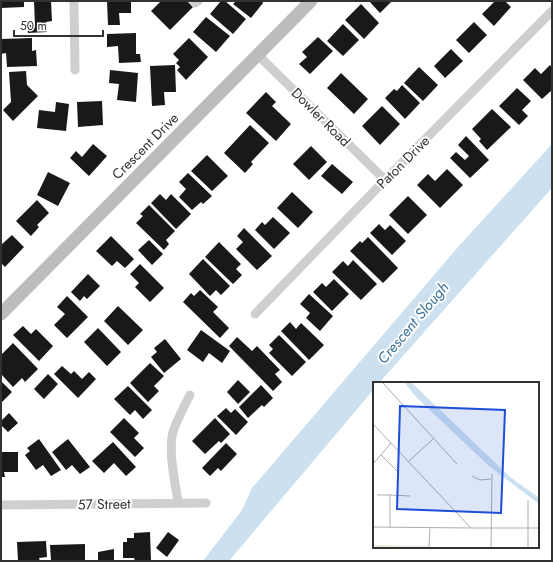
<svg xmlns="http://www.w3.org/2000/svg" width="553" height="562" font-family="Jost,sans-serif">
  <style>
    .water { fill: #cde0ef }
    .building { fill: #191919 }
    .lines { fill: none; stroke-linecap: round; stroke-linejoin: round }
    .street { stroke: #cfcfcf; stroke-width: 9 }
    .secondary { stroke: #bcbcbc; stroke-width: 13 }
    .labels { text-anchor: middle; stroke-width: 4; stroke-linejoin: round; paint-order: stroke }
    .street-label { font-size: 14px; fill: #323232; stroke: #fff }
    .water-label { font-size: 15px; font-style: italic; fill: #3c7299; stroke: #fff }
    .inset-road { fill: none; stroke: #adadad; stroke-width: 1 }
    .view { fill: #1d4ed8; fill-opacity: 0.15; stroke: #1d4ed8; stroke-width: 2 }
    .inset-edge { fill: none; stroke: #323232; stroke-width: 2 }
  </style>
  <rect width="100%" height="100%" fill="#fff"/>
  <path class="water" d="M552,144V188L379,383H374V389L229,561H203L242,510L252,488L458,247Z"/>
  <path class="building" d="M1,1H24V7L1,8Z
    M34,1H51L52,21L46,22L47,32L28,33L27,25H35Z
    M107,1H131V13H119L120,25H108Z
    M161,1H187L193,7L170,30L151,11Z
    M221,1H225L246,19L233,34L210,14Z
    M236,1H262L263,3L251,18L233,4Z
    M369,1H392L380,13Z
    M493,1H505L511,7L494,26L482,14L494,2Z
    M361,4L379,23L364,39L345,20Z
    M206,17L230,36L216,52L193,32Z
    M474,22L487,35L469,53L456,40Z
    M343,24L359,40L343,56L327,41Z
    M136,33V54H140L141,62L119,63L118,46L107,47V34Z
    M318,37L333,51L310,74L299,64L307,57L302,52Z
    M32,38V51L36,50L37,66L7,67L6,53L1,54V39Z
    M189,38L208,57L186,80L177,70L180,67L176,63L179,60L173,54Z
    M451,49L463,61L445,78L434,66Z
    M175,65L176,92H164L165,105L152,106L150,66Z
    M550,65L552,68V90L542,99L523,80L535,68L541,74Z
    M419,67L438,85L423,101L404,83Z
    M110,70L138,73L136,102L117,100L119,84L109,83Z
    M26,71L27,85L38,96L13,121L3,110L11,102L9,72Z
    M341,73L368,99L354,114L327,88Z
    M402,85L420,103L405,119L385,98L394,89L397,91Z
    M517,88L531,101L522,110L528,116L519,125L499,106Z
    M266,92L276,102L272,106L291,124L276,141L246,113Z
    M102,101L103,125L78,127L77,102Z
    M56,102L69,104L66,131L37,128L39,110L55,112Z
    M382,106L400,124L380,145L362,126Z
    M492,109L511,127L487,150L479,141L481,139L472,129Z
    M250,125L269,143L251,162L253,164L245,173L224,153Z
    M466,136L489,160L470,178L450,158L456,152L465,160L469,156L458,145Z
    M93,144L107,156L89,176L70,158L76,151L82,157Z
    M311,146L327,162L309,180L293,164Z
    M207,155L228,176L212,191L191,171Z
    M332,164L353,182L342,194L321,176Z
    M447,169L463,185L440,208L417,185L428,174L435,181Z
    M48,172L70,183L58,206L37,195Z
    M188,173L212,196L203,204L201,202L192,210L179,197L186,189L179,182Z
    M292,192L313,212L298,228L277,208Z
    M160,194L166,200L171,194L191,214L176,229L151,203Z
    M408,196L427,215L408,234L389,215Z
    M37,200L49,213L37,225L39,227L31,236L16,221Z
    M149,205L175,231L166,240L169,244L164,250L136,223L143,216L140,214Z
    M273,217L290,233L274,249L255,230L262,222L265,225Z
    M379,224L385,230L390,225L406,241L392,255L370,233Z
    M244,228L272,256L257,270L236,249L243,242L237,236Z
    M12,235L24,247L5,267L1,263V245Z
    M111,236L134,259L125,268L117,261L112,266L96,251Z
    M368,237L398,268L383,283L350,251L360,241L362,243Z
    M149,240L163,254L152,265L138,250Z
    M219,242L241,264L236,269L242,275L233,284L205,257Z
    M203,259L230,286L221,295L216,290L210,296L189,274Z
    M353,260L377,284L361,300L332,272L343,261L348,266Z
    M140,264L164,288L150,302L135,287L139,283L130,274Z
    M88,274L100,286L87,299L84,296L80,301L71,292Z
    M334,279L349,294L332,311L313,292L322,283L326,287Z
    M200,290L218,307L213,312L229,328L220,338L183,302L191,293L194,296Z
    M309,294L333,316L320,331L306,318L310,313L300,304Z
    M67,296L88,317L67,338L54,325L65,314L57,307Z
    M118,306L143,330L128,345L104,321Z
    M290,322L296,329L301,323L324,345L309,360L281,331Z
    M23,326L31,334L36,329L53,346L39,361L13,335Z
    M98,328L121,352L107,366L84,342Z
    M201,330L230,351L222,363L209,353L203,362L187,350Z
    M279,335L306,362L292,376L269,353L273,349L269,345Z
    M237,337L252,351L257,346L280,370L275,374L282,382L273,391L229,346Z
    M165,339L181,359L164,373L151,357L157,352L154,348Z
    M13,343L38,369L25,382L22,378L13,387L1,374V355Z
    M150,363L164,376L154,386L159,391L148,402L130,383Z
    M62,366L71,374L74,371L82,379L89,372L96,379L78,398L54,374Z
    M48,374L58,384L44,399L34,389Z
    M238,380L250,392L238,404L227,392Z
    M1,381L12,392L1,403Z
    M261,385L273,398L264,407L262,405L248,418L239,407Z
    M128,386L152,410L143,419L135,410L130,415L114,399Z
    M226,408L231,413L235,409L248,422L236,435L217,416Z
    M9,413L18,423L8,432L1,425V421Z
    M124,418L139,433L134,438L144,448L135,457L110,432Z
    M215,418L230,434L221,443L219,441L205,454L192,441Z
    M39,439L61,470L51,476L43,465L36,470L25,455L30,451L27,448Z
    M68,439L90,467L80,474L72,465L66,470L52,452Z
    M113,442L136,467L126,476L114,463L104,473L92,461Z
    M226,443L237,454L221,471L218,468L210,476L202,468Z
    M1,452H18V472H4L5,477H1Z
    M150,532L151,560L135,561L134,558H123V542H127V538H134V533Z
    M168,532L179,540L167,557L156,548Z
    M46,541L47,557L39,558L40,561H18L17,542Z
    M85,544V561H51L50,545Z
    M114,549V561H98V552Z"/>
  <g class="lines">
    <path class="street" d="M74,1L75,70
      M195,3L198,1
      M258,55L385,180
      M255,314L385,180L552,11
      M178,502C175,483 168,450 173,432C177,419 184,407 190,395
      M1,505L206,503"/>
    <path class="secondary" d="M1,314L311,1"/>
  </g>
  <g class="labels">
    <g class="street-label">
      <text transform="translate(321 117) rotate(45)" y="5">Dowler Road</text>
      <text transform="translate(145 146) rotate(-45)" y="5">Crescent Drive</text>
      <text transform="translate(403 162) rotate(-45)" y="5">Paton Drive</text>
      <text transform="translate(104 504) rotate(-1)" y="5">57 Street</text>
    </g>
    <g class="water-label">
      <text transform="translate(413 323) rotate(-50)" y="5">Crescent Slough</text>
    </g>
  </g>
  <g transform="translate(373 382)">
    <rect width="166" height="166" fill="#fff"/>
    <path d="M0,163L55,164V166H0Z" fill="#e5ecde"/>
    <path d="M31,0H38L137,95L166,116V122L116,84L44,16Z" fill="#cde0ef"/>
    <path class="inset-road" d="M9,0L84,82M0,42L98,146H166M8,73L26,91M36,79L60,57M0,82L18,61M99,94L107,98L118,97M4,113H17M0,145L98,146M17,145V113L37,114M56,166L57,146M118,166L119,92M155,166V118"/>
    <path class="view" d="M27,24L132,28L128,131L24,127Z"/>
    <rect width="166" height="166" class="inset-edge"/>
  </g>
  <rect width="553" height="562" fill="none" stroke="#323232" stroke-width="4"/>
  <path d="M14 30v6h89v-6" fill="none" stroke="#323232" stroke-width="2"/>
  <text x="20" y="30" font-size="12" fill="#323232" stroke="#ffffff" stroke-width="3" paint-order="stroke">50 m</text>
</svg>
